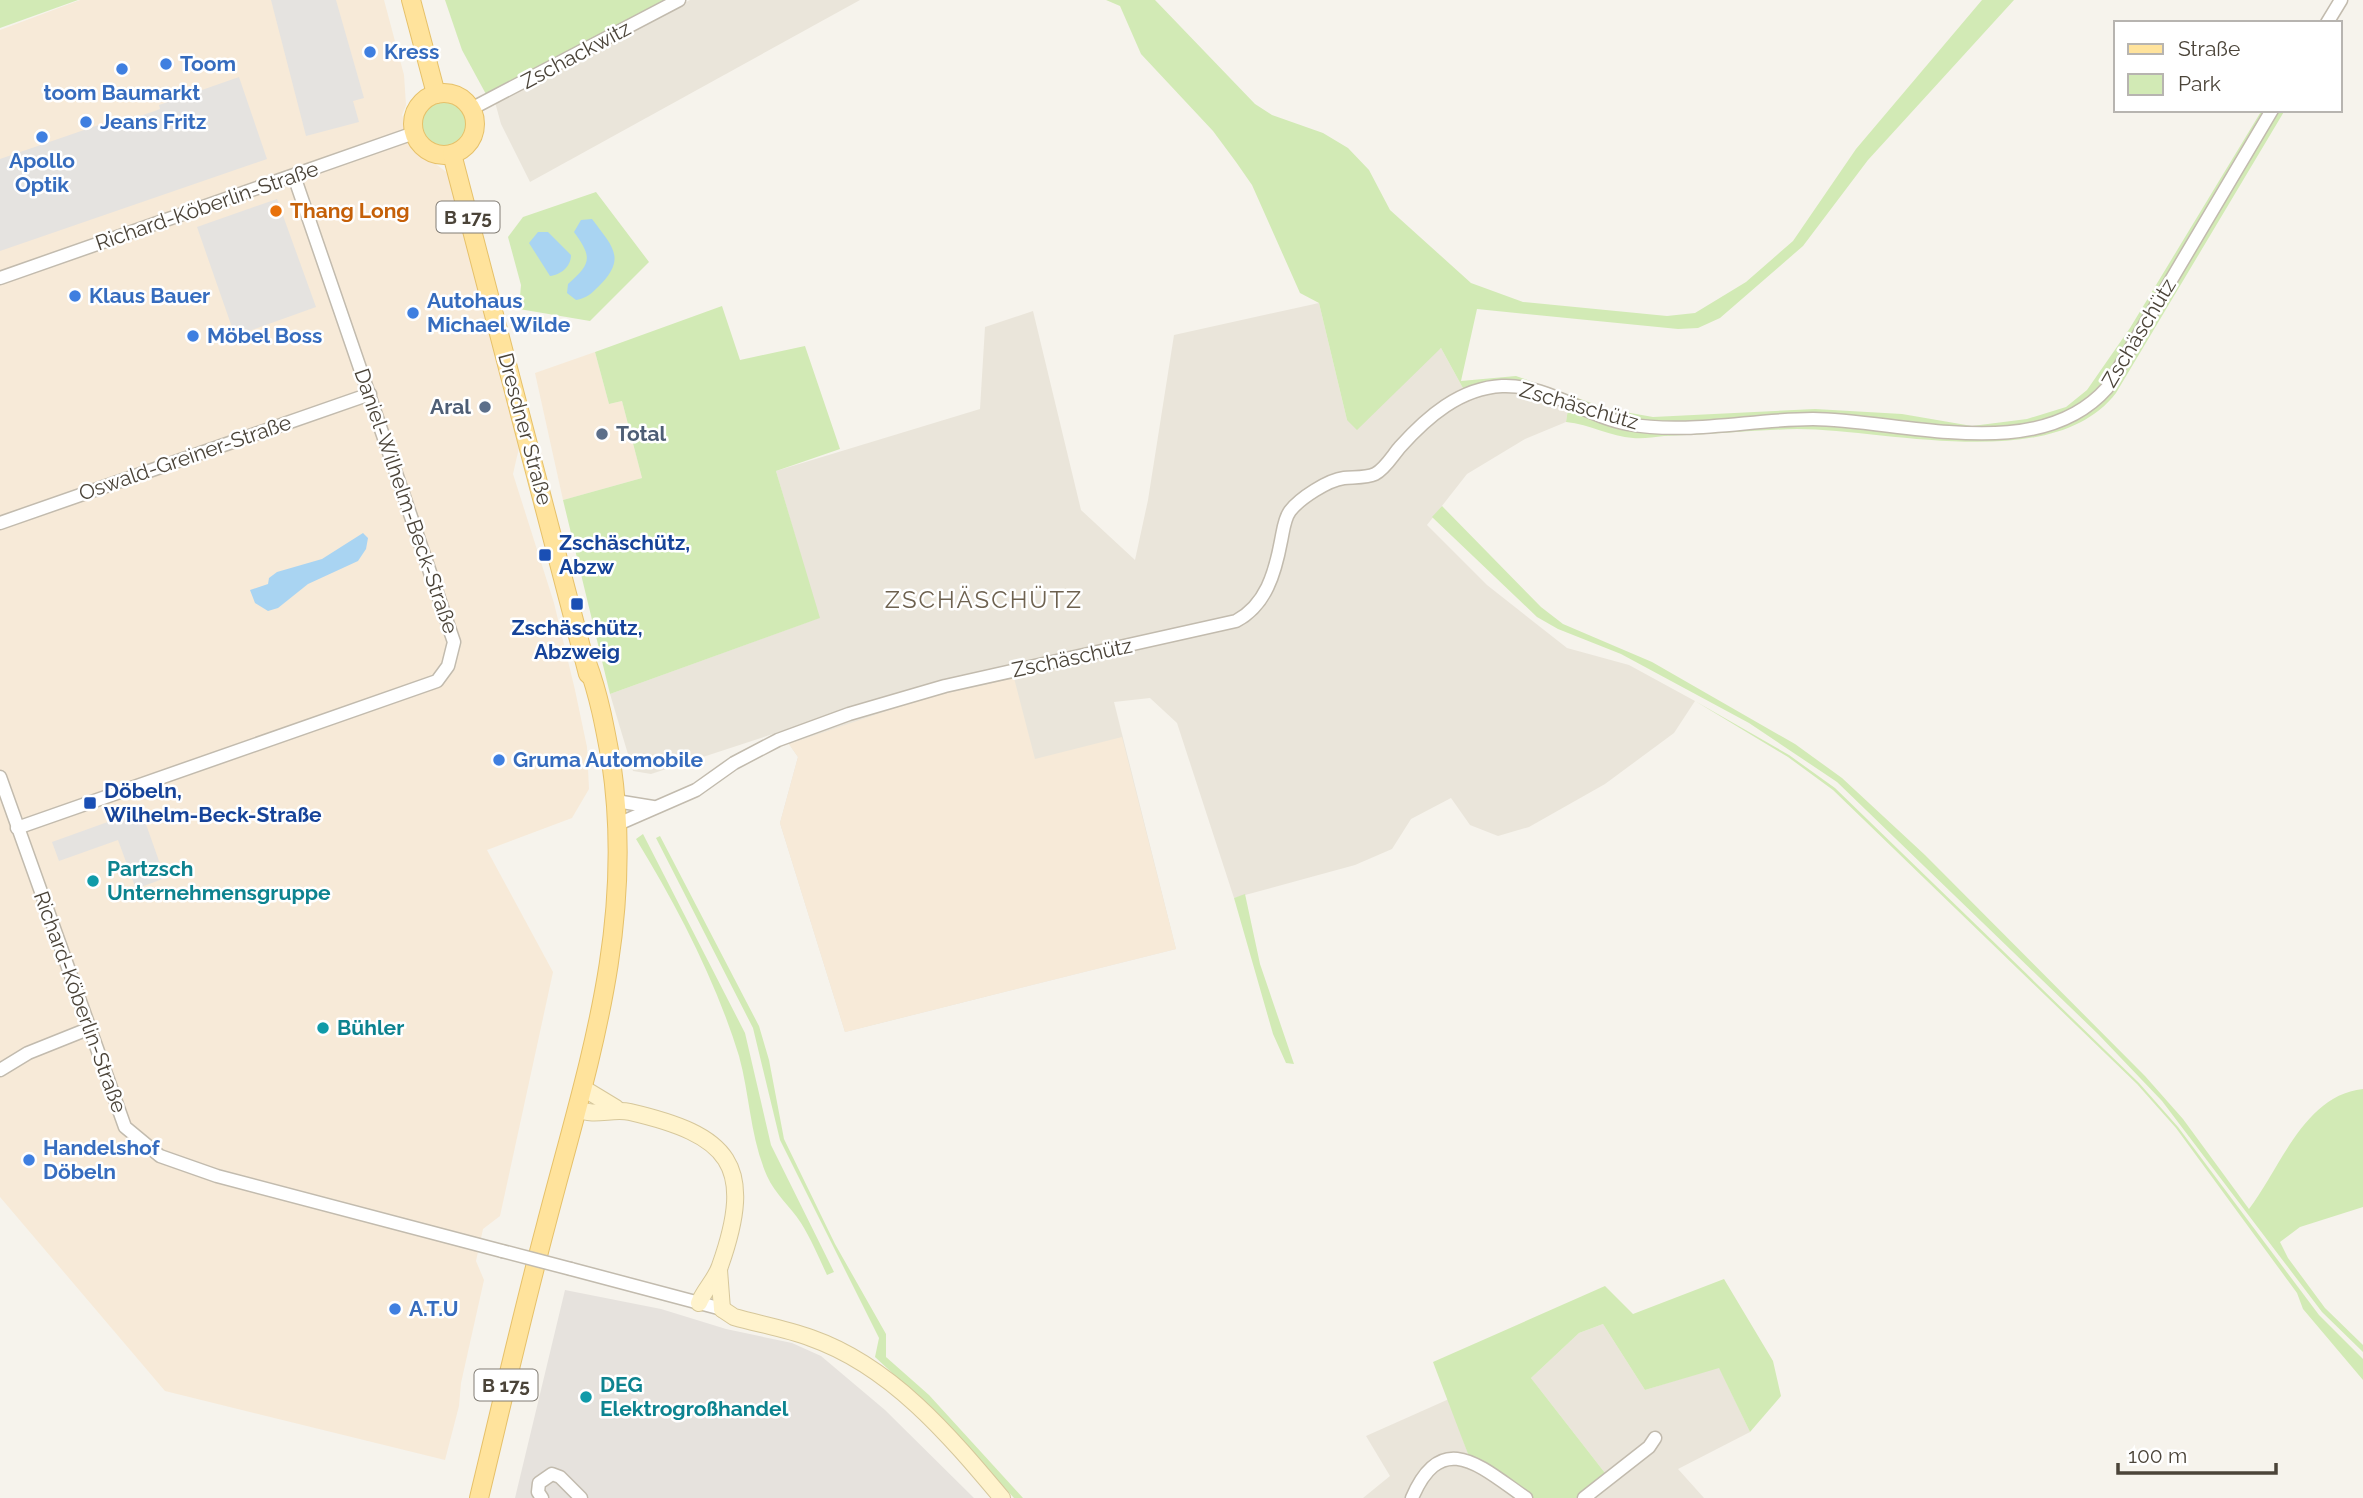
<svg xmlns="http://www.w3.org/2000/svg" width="2363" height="1498" font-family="Raleway,sans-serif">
  <rect width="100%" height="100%" fill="#f6f3ec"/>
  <g fill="#eae5da">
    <polygon points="690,0 860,0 530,182 501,124 495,102"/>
    <polygon points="1319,303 1347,420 1441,348 1464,390 1504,389 1546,399 1568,409 1566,422 1525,439 1467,474 1427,525 1487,585 1567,648 1629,665 1695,701 1674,733 1605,784 1529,827 1498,836 1470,825 1451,798 1411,819 1392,849 1355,865 1234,898 1177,723 1150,698 1114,702 1176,949 845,1032 780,823 798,757 789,744 785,730 651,774 633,771 610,694 819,618 776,471 980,409 985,327 1033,311 1081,510 1135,560 1148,500 1174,335"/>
    <polygon points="1603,1324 1645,1390 1719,1367 1750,1432 1678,1469 1704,1498 1576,1498 1605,1473 1531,1378 1579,1333"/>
    <polygon points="1449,1399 1468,1454 1531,1498 1363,1498 1390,1476 1366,1436"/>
  </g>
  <g fill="#f7ead8">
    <polygon points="80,0 384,0 404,75 406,105 402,115 408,133 425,156 449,174 521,439 513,474 554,603 575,690 587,747 589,789 572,818 487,850 553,972 500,1216 483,1229 476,1261 484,1280 461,1383 459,1406 445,1460 165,1391 0,1197 0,30"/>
    <polygon points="595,352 609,404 622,401 642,478 563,500 535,373"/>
    <polygon points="1014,678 1035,759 1122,737 1176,949 845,1032 780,823 798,757 789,744 922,699"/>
  </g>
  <polygon fill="#e6e2dd" points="565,1290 661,1309 726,1329 792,1343 821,1356 885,1410 974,1498 515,1498"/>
  <g fill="#d2eab5">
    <polygon points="0,0 78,0 0,28"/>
    <polygon points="445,0 666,0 487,96 462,50"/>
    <polygon points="1106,0 1155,0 1255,104 1272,115 1323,133 1348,148 1369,170 1390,210 1471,283 1523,302 1667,316 1695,313 1746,282 1793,241 1856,149 1982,0 2014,0 1868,160 1803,246 1720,318 1698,328 1678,329 1477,309 1461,381 1516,376 1608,409 1653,417 1815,409 1902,414 1972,426 2027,419 2066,407 2087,390 2130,328 2262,110 2268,110 2196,225 2104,386 2082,407 2028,425 1991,431 1902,424 1656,423 1629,421 1550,391 1464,390 1441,348 1357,430 1347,420 1319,303 1300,293 1252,185 1236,162 1213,131 1141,54 1120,6"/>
    <circle cx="444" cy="124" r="24"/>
    <path d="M 2278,110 L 2285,110 L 2116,393 C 2053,475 1887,429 1797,429 C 1753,430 1708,435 1664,436 C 1654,437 1643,439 1633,438 C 1611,437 1590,424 1566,422 L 1568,409 L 1604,423 L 1816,423 L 1972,438 L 2085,414 L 2110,390 Z"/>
    <polygon points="596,192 649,262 590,321 519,309 521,285 508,237 523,217"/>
    <polygon points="722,306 740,360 805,346 840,449 776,471 820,618 610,694 563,500 642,478 622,401 609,404 595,352"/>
    <path d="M 1442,506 L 1541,607 L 1563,624 L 1652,662 L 1795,744 L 1842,778 L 1925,855 L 2145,1076 L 2183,1119 L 2249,1209 C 2280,1169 2304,1095 2363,1089 L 2363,1207 L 2300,1227 L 2280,1242 L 2288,1258 L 2325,1308 L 2363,1345 L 2363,1352 L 2322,1312 L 2162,1101 L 2098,1034 L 1837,782 L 1749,723 L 1621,654 L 1558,629 L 1537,617 L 1432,517 Z"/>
    <polygon points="1695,701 1789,755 1835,788 2139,1083 2178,1127 2319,1315 2363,1359 2363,1380 2303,1309 2297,1293 2176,1128 2137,1084 1833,790 1788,757"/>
    <path d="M 643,834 L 745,1033 L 771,1145 L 834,1272 L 827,1275 C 819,1258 811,1239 801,1223 C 790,1206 775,1194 767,1176 C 750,1137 750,1096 739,1056 C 716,981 677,906 636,839 Z"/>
    <polygon points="660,836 759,1026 769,1060 784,1139 835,1244 886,1334 886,1357 929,1395 1023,1498 1014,1498 945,1422 875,1357 879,1338 780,1140 753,1028 656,838"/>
    <polygon points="1245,894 1260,964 1294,1064 1286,1063 1273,1034 1234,898"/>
    <polygon points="1724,1279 1773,1361 1781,1396 1750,1432 1719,1368 1645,1390 1603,1324 1579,1333 1531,1378 1605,1473 1576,1498 1531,1498 1468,1454 1433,1362 1605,1286 1633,1314"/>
  </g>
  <g fill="#e5e3e0">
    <polygon points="271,0 336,0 364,98 353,101 359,122 306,136"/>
    <polygon points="239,77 267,159 0,251 0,159 116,119 118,123 152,112 160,109 159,105"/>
    <polygon points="277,199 316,307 235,336 197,227"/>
    <polygon points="141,810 165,878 136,889 118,840 59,861 52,842"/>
  </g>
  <g fill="#a9d4f2">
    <path d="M 592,219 C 611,245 628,258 599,286 C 591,294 587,298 576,300 L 567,293 L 568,284 C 592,263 592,257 574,232 L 581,220 Z"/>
    <path d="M 538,232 L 548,232 L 571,255 C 571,267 560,275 550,276 L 529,243 Z"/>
    <polygon points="363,533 368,538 366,549 358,561 308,584 278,608 268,611 255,603 250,590 268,584 269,578 277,572 322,559"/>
  </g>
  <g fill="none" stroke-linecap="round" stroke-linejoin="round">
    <defs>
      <g id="street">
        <polyline points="2327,23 2341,0"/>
        <polyline points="471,109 679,0"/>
        <polyline points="0,278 414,133"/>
        <polyline points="0,523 370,394"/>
        <polyline points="0,777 125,1127 160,1156 217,1176 502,1251"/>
        <polyline points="616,801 653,807"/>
        <path d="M 618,824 L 696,790 L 734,763 L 778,740 L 849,714 L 945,686 L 1236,621 C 1266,605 1275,573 1281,541 C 1283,532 1284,519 1290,511 C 1300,498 1328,480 1344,478 C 1353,477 1367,478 1375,474 C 1385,469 1393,455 1400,447 C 1427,417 1460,388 1502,386 C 1546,384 1585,416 1628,424 C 1688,435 1752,419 1813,419 C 1903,420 2038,466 2107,388 L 2272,110"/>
        <polyline points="17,828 437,681 448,666 454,642 294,176"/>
        <polyline points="0,1070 28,1053 88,1029"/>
        <polyline points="571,1269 722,1309"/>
        <polyline points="542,1498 538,1492 539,1483 552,1474 560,1477 581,1498"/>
        <path d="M 1412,1498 C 1442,1427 1482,1468 1526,1498"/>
        <polyline points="1584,1498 1649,1447 1655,1438"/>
      </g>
      <g id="secondary">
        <polyline points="583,1088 616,1108"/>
        <path d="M 578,1109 C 594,1117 613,1108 630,1112 C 729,1135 756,1164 720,1266 C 716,1279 704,1290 699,1303"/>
        <polyline points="719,1270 722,1309"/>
        <path d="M 722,1309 L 734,1317 C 759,1324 787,1329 811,1338 C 891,1366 949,1435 1002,1498"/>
      </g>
      <g id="primary">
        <polyline points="411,0 436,94"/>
        <circle cx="444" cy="124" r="31"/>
        <polyline points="452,154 588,674"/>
        <path d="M 479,1498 C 501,1407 522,1315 546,1225 C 587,1067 636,927 611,761 C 605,728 599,695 587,663"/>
      </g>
    </defs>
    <use href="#street" stroke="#c2bbae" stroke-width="15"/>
    <use href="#secondary" stroke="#d6c79b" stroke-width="18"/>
    <use href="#primary" stroke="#e6c16a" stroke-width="20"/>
    <use href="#street" stroke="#fff" stroke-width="12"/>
    <use href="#secondary" stroke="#fff3cd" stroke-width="16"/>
    <use href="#primary" stroke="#ffe39c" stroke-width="18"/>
    <defs>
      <polyline id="street-bridge" points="502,1251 571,1269"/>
    </defs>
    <use href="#street-bridge" stroke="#c2bbae" stroke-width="15" stroke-linecap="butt"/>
    <use href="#street-bridge" stroke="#fff" stroke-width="12"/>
  </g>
  <g fill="#3f7fe0" stroke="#fff" stroke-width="2.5">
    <circle cx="370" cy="52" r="7"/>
    <circle cx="166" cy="64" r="7"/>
    <circle cx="122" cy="69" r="7"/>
    <circle cx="86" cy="122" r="7"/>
    <circle cx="42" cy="137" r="7"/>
    <circle cx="75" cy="296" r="7"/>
    <circle cx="413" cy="313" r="7"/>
    <circle cx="193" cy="336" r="7"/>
    <circle cx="499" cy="760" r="7"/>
    <circle cx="29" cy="1160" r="7"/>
    <circle cx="395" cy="1309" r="7"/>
  </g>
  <circle fill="#e8710a" stroke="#fff" stroke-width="2.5" cx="276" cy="211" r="7"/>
  <g fill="#5c6f8a" stroke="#fff" stroke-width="2.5">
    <circle cx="485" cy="407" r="7"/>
    <circle cx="602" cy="434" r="7"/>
  </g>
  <g fill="#1a4fb4" stroke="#fff" stroke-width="2.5">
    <rect x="538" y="548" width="14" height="14" rx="3.5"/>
    <rect x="570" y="597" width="14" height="14" rx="3.5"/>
    <rect x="83" y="796" width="14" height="14" rx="3.5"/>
  </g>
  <g fill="#0f9aa8" stroke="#fff" stroke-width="2.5">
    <circle cx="93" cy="881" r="7"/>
    <circle cx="323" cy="1028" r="7"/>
    <circle cx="586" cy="1397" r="7"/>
  </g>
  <g text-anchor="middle" stroke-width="5" stroke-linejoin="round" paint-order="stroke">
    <g fill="#fff" stroke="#817c74" stroke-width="2">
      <rect x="436.5" y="201.5" width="63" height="31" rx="5"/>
      <rect x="474.5" y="1369.5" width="63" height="31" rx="5"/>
    </g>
    <g font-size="19" font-weight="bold" fill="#4b4439">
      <text x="468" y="224">B 175</text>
      <text x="506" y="1392">B 175</text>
    </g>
    <g font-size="21" font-weight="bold" fill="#366cbe" stroke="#fff" text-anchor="start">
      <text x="384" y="59">Kress</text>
      <text x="180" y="71">Toom</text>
      <text x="122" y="100" text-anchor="middle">toom Baumarkt</text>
      <text x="100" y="129">Jeans Fritz</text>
      <text x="42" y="168" text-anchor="middle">Apollo<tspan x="42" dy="24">Optik</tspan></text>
      <text x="89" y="303">Klaus Bauer</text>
      <text x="427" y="308">Autohaus<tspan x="427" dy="24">Michael Wilde</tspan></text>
      <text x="207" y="343">Möbel Boss</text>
      <text x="513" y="767">Gruma Automobile</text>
      <text x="43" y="1155">Handelshof<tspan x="43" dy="24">Döbeln</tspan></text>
      <text x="409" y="1316">A.T.U</text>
    </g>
    <g font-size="21" fill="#4b4439" stroke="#fff">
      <text transform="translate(576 55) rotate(-28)" y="7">Zschackwitz</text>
      <text transform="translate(207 206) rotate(-19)" y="7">Richard-Köberlin-Straße</text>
      <text transform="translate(2139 333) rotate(-59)" y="7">Zschäschütz</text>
      <text transform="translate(1579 406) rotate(16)" y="7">Zschäschütz</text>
      <text transform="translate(525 429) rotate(75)" y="7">Dresdner Straße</text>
      <text transform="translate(185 458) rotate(-19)" y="7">Oswald-Greiner-Straße</text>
      <text transform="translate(406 501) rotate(71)" y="7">Daniel-Wilhelm-Beck-Straße</text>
      <text transform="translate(1072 658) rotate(-12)" y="7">Zschäschütz</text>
      <text transform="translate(80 1002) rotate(70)" y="7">Richard-Köberlin-Straße</text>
    </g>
    <g font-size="21" font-weight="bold" fill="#c56008" stroke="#fff" text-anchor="start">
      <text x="290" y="218">Thang Long</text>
    </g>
    <g font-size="21" font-weight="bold" fill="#4e5e75" stroke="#fff" text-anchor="end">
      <text x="471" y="414">Aral</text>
      <text x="616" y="441" text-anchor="start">Total</text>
    </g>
    <g font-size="21" font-weight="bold" fill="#164399" stroke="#fff" text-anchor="start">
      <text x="559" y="550">Zschäschütz,<tspan x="559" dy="24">Abzw</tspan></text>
      <text x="577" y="635" text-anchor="middle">Zschäschütz,<tspan x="577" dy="24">Abzweig</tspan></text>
      <text x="104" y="798">Döbeln,<tspan x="104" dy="24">Wilhelm-Beck-Straße</tspan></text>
    </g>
    <g font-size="21" font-weight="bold" fill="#0d838f" stroke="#fff" text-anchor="start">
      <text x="107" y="876">Partzsch<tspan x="107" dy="24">Unternehmensgruppe</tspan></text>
      <text x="337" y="1035">Bühler</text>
      <text x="600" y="1392">DEG<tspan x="600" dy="24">Elektrogroßhandel</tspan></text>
    </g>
    <g font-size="24" letter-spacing="2" fill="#6e6250" stroke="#fff">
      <text x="984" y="608">ZSCHÄSCHÜTZ</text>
    </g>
  </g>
  <rect x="2114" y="21" width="228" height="91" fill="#ffffff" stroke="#b7b4b0" stroke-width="2"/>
  <rect x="2128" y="44" width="35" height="10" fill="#ffe39c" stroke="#b7b4b0" stroke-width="2"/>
  <text x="2178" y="56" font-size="21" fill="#4b4439">Straße</text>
  <rect x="2128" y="74" width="35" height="21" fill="#d2eab5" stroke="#b7b4b0" stroke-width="2"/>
  <text x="2178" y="91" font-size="21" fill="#4b4439">Park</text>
  <path d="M2118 1463v10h158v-10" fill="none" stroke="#4b4439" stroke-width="3.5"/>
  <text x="2128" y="1463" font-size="21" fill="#4b4439" stroke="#ffffff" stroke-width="5" paint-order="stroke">100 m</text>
</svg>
